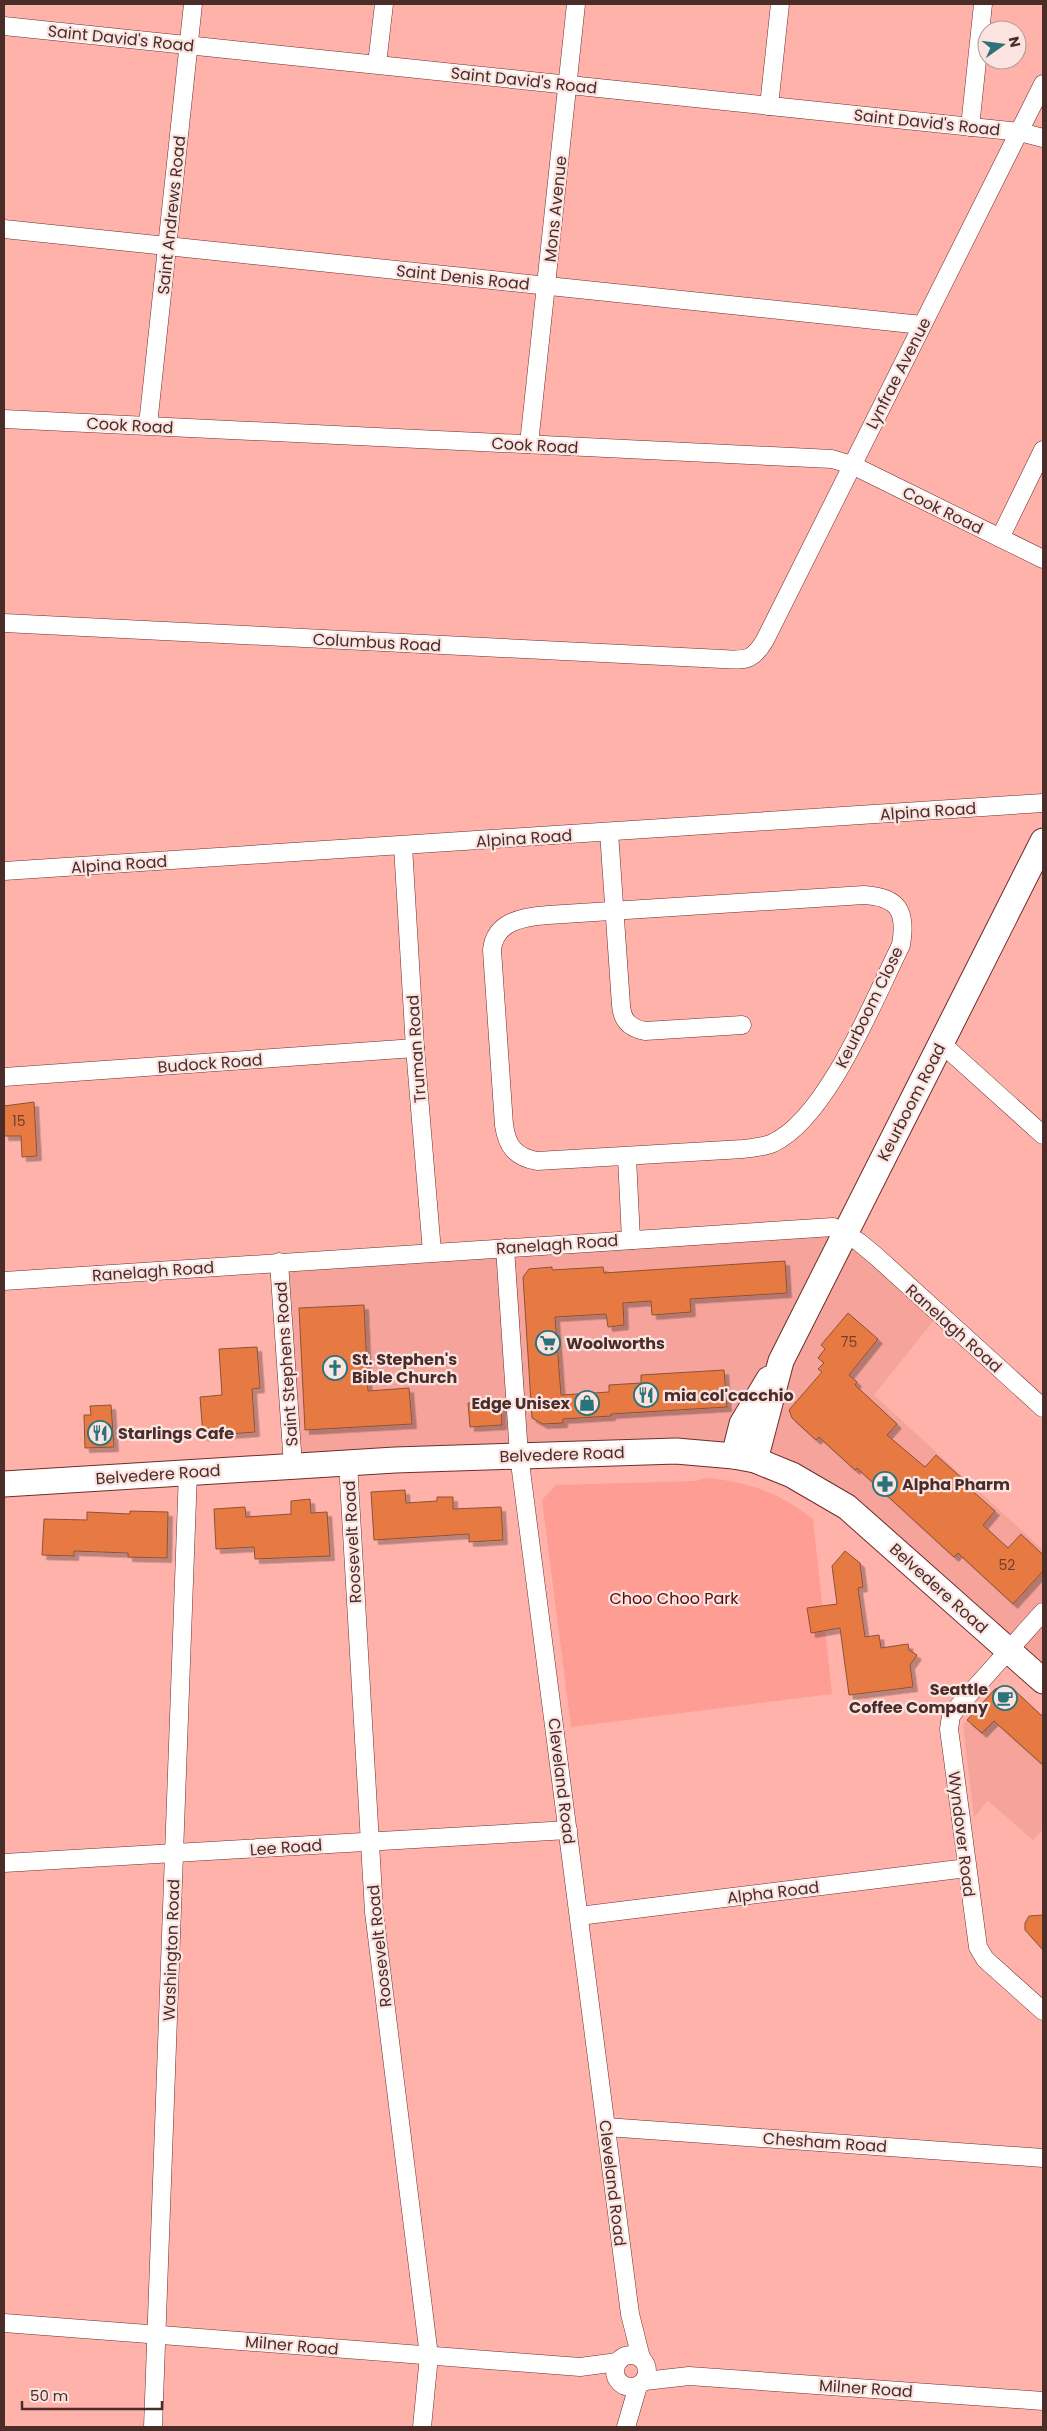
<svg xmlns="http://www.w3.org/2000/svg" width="1047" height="2431" font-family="Poppins,sans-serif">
  <defs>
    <filter id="shadow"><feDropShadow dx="4.5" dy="4.5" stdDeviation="0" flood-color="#0004"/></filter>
  </defs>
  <rect width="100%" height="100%" fill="#ffb2aa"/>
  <g fill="#f6a49b">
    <polygon points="833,1227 938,1315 874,1395 1043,1550 1043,1681 860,1517 755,1460 293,1466 279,1262"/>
    <polygon points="1011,1687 1043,1717 1043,1829 1033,1840 988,1801 974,1817 963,1725 995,1689"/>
  </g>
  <path fill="#fe9d94" d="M 705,1478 C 749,1482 778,1492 813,1519 L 832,1694 L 571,1727 L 542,1500 L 556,1485 L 696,1481 Z"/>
  <g fill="#e77a43" stroke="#8d5134" filter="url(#shadow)">
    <polygon points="34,1102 37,1156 22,1157 21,1136 4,1136 4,1106"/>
    <polygon points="785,1261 787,1293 690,1299 691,1312 652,1315 651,1301 623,1303 624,1325 608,1327 606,1314 555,1317 561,1395 609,1392 609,1385 641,1383 641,1375 724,1370 727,1407 611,1414 611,1416 563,1419 563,1423 543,1424 532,1418 523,1277 529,1269 552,1267 552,1270 603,1267 604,1273"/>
    <polygon points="364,1305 368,1391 409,1388 412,1424 305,1430 299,1308"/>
    <polygon points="848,1313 878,1339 849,1375 857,1382 855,1385 897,1424 887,1435 925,1467 936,1455 964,1480 962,1482 995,1511 983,1525 1008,1548 1021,1534 1043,1555 1043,1571 1013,1604 958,1553 954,1557 857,1468 855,1470 819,1437 816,1440 792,1418 789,1410 822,1372 818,1369 824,1363 818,1358 825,1349 821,1345"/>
    <polygon points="257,1347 260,1388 252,1389 255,1432 203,1436 200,1397 222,1395 219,1349"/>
    <polygon points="501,1401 502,1425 470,1427 468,1403"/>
    <polygon points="111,1405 114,1447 85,1448 84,1415 91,1415 90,1406"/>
    <polygon points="405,1490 406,1503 437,1501 437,1497 453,1497 453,1509 501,1507 503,1540 469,1542 469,1534 374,1540 371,1492"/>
    <polygon points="310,1499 311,1513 327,1512 330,1556 255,1559 254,1547 216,1549 214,1509 245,1507 246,1517 291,1514 291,1501"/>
    <polygon points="130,1511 168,1512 167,1558 128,1557 128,1553 74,1551 74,1556 42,1555 44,1519 87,1520 87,1512 130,1514"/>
    <polygon points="845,1551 860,1563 863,1587 858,1588 865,1637 879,1635 881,1648 908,1644 909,1650 917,1655 910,1665 913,1687 849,1695 840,1628 811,1633 807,1608 837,1604 832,1566"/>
    <polygon points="1011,1687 1043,1717 1043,1765 994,1721 982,1733 967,1720 995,1689"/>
    <polygon points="1043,1915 1043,1950 1025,1930 1025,1923 1029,1916"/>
  </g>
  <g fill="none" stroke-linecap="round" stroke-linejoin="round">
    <defs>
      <g id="minor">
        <polyline points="4,26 1020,132 1043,138"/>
        <polyline points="377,64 384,4"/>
        <polyline points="769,106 780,4"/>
        <polyline points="970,127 983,4"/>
        <polyline points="4,229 922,325"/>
        <polyline points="4,419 832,459 852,465 1043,559"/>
        <polyline points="148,425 193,4"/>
        <polyline points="529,444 576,4"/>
        <polyline points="1000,538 1043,450"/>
        <path d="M 4,623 L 722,659 C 745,660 752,662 765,640 L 1043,84"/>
        <path d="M 609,832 L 621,1005 C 622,1021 630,1028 645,1031 L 742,1025"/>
        <polyline points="403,846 415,1048 432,1252"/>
        <polyline points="4,871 1043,803"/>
        <path d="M 864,895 C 898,897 907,911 901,945 C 874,999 828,1117 773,1143 C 764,1147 753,1148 743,1149 L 537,1161 C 515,1157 507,1146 504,1125 L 492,950 C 495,921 523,917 548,915 Z"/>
        <polyline points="941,1043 1043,1135"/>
        <polyline points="4,1077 415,1048"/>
        <polyline points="627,1157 631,1240"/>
        <polyline points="505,1248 519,1455 630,2314 641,2358"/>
        <polyline points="279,1262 293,1466"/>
        <polyline points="4,1281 833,1227 859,1242 877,1257 1043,1408"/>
        <polyline points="348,1463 374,1912 429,2356 422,2427"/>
        <polyline points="1043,1612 956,1709 951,1716 949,1729 978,1947 985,1959 1043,2011"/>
        <polyline points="4,1863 568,1830"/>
        <polyline points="579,1916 967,1868"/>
        <polyline points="606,2127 1043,2158"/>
        <polyline points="4,2323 580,2367 618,2362"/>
        <circle cx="631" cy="2371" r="16"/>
        <polyline points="645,2381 689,2376 1043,2401"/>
        <polyline points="153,2427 188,1472"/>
        <polyline points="626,2427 638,2386"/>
      </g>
      <g id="secondary">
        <polyline points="734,1456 742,1424 769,1379"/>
        <polyline points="755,1460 781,1361 1043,841"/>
        <polyline points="4,1484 395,1460 676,1451 734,1456 755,1460 792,1475 847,1507 1043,1681"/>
      </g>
    </defs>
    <use href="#minor" stroke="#6d2e2a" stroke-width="19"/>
    <use href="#secondary" stroke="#6d2e2a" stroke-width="27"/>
    <use href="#minor" stroke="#fff" stroke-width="18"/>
    <use href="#secondary" stroke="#fff" stroke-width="25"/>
  </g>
  <defs>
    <symbol id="supermarket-ring" viewBox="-11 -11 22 22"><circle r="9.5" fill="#fbe3e0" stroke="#2a737b" stroke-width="1.5"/><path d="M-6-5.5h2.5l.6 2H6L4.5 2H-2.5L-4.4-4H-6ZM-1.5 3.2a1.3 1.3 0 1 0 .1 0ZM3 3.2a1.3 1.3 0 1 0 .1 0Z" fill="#2a737b"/></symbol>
    <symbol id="church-ring" viewBox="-11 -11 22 22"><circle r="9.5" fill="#fbe3e0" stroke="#2a737b" stroke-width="1.5"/><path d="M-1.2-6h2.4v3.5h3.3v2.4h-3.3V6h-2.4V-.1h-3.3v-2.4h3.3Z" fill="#2a737b"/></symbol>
    <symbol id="restaurant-ring" viewBox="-11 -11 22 22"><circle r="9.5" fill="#fbe3e0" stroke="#2a737b" stroke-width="1.5"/><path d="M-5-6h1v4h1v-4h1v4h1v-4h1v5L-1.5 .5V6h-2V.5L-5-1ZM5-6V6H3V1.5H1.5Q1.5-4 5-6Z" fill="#2a737b"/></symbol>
    <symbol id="shop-ring" viewBox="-11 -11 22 22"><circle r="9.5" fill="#fbe3e0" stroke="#2a737b" stroke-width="1.5"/><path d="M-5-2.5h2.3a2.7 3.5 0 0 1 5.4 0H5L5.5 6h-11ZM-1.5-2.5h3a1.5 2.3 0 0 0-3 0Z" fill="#2a737b"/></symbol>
    <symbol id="pharmacy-ring" viewBox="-11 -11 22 22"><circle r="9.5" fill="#fbe3e0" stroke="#2a737b" stroke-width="1.5"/><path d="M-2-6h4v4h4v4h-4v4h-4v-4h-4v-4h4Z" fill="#2a737b"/></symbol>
    <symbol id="cafe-ring" viewBox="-11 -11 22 22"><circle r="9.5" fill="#fbe3e0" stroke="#2a737b" stroke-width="1.5"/><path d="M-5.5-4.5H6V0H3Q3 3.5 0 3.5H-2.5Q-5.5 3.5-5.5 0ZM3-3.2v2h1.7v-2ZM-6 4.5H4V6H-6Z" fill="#2a737b"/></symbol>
  </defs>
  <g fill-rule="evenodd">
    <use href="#supermarket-ring" x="534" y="1329" width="28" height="28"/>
    <use href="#church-ring" x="321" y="1354" width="28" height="28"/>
    <use href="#restaurant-ring" x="632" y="1381" width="28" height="28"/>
    <use href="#shop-ring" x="573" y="1389" width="28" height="28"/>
    <use href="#restaurant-ring" x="86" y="1419" width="28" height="28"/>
    <use href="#pharmacy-ring" x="871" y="1470" width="28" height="28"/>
    <use href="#cafe-ring" x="991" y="1684" width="28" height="28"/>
  </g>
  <g text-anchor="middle" stroke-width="4.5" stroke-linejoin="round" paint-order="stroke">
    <g font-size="14" fill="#714030">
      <text x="19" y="1126">15</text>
      <text x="849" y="1347">75</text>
      <text x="1007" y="1570">52</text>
    </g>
    <g font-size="16" fill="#4a2c29" stroke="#fbe3e0">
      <text transform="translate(121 38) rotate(6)" y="6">Saint David's Road</text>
      <text transform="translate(524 80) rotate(6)" y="6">Saint David's Road</text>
      <text transform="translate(927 122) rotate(6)" y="6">Saint David's Road</text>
      <text transform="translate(555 209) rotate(-84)" y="6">Mons Avenue</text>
      <text transform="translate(171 215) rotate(-84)" y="6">Saint Andrews Road</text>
      <text transform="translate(463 277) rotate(6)" y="6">Saint Denis Road</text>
      <text transform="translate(898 373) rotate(-63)" y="6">Lynfrae Avenue</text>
      <text transform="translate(130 425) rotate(3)" y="6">Cook Road</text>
      <text transform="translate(535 445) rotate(3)" y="6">Cook Road</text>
      <text transform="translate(943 510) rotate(26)" y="6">Cook Road</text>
      <text transform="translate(377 642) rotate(3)" y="6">Columbus Road</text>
      <text transform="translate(928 811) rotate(-4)" y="6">Alpina Road</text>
      <text transform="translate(524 838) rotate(-4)" y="6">Alpina Road</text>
      <text transform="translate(119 864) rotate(-4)" y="6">Alpina Road</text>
      <text transform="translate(869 1007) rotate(-64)" y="6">Keurboom Close</text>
      <text transform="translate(416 1049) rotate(-94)" y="6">Truman Road</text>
      <text transform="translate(210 1063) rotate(-4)" y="6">Budock Road</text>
      <text transform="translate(911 1102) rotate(-63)" y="6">Keurboom Road</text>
      <text transform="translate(557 1244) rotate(-4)" y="6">Ranelagh Road</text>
      <text transform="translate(153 1271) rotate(-4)" y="6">Ranelagh Road</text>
      <text transform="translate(954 1328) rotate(42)" y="6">Ranelagh Road</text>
      <text transform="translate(286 1364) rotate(-94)" y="6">Saint Stephens Road</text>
      <text transform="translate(562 1454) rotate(-2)" y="6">Belvedere Road</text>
      <text transform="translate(158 1474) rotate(-4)" y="6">Belvedere Road</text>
      <text transform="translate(352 1542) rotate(-93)" y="6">Roosevelt Road</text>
      <text transform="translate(939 1588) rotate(42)" y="6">Belvedere Road</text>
      <text transform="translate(562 1781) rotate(83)" y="6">Cleveland Road</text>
      <text transform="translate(962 1834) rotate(83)" y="6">Wyndover Road</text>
      <text transform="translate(286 1847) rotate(-4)" y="6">Lee Road</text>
      <text transform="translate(773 1892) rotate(-7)" y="6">Alpha Road</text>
      <text transform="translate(379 1946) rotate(-96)" y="6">Roosevelt Road</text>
      <text transform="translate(171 1950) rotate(-88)" y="6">Washington Road</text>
      <text transform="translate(825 2142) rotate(4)" y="6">Chesham Road</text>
      <text transform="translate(613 2183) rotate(83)" y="6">Cleveland Road</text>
      <text transform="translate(292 2345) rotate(5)" y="6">Milner Road</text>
      <text transform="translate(866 2388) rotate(4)" y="6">Milner Road</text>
    </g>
    <g font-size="16" font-weight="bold" fill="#4a2c29" stroke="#fbe3e0" text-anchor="start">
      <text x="566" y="1349">Woolworths</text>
      <text x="352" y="1365">St. Stephen's<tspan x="352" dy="18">Bible Church</tspan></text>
      <text x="664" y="1401">mia col'cacchio</text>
      <text x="570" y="1409" text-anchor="end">Edge Unisex</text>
      <text x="118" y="1439">Starlings Cafe</text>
      <text x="902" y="1490">Alpha Pharm</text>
      <text x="988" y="1695" text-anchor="end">Seattle<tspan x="988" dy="18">Coffee Company</tspan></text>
    </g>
    <g font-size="16" fill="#580b0d" stroke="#fbe3e0">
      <text x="674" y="1604">Choo Choo Park</text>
    </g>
  </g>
  <rect width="1047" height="2431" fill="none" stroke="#4a2c29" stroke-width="10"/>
  <g transform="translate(1002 45) rotate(76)"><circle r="24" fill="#fbe3e0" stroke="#b49a97"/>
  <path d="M0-4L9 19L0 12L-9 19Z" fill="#2a737b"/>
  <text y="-8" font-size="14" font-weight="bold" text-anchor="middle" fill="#4a2c29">N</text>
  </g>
  <path d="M22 2401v8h140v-8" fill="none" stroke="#4a2c29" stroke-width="2.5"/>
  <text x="30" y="2401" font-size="15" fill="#4a2c29" stroke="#fbe3e0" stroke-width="4" paint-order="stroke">50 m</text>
</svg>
